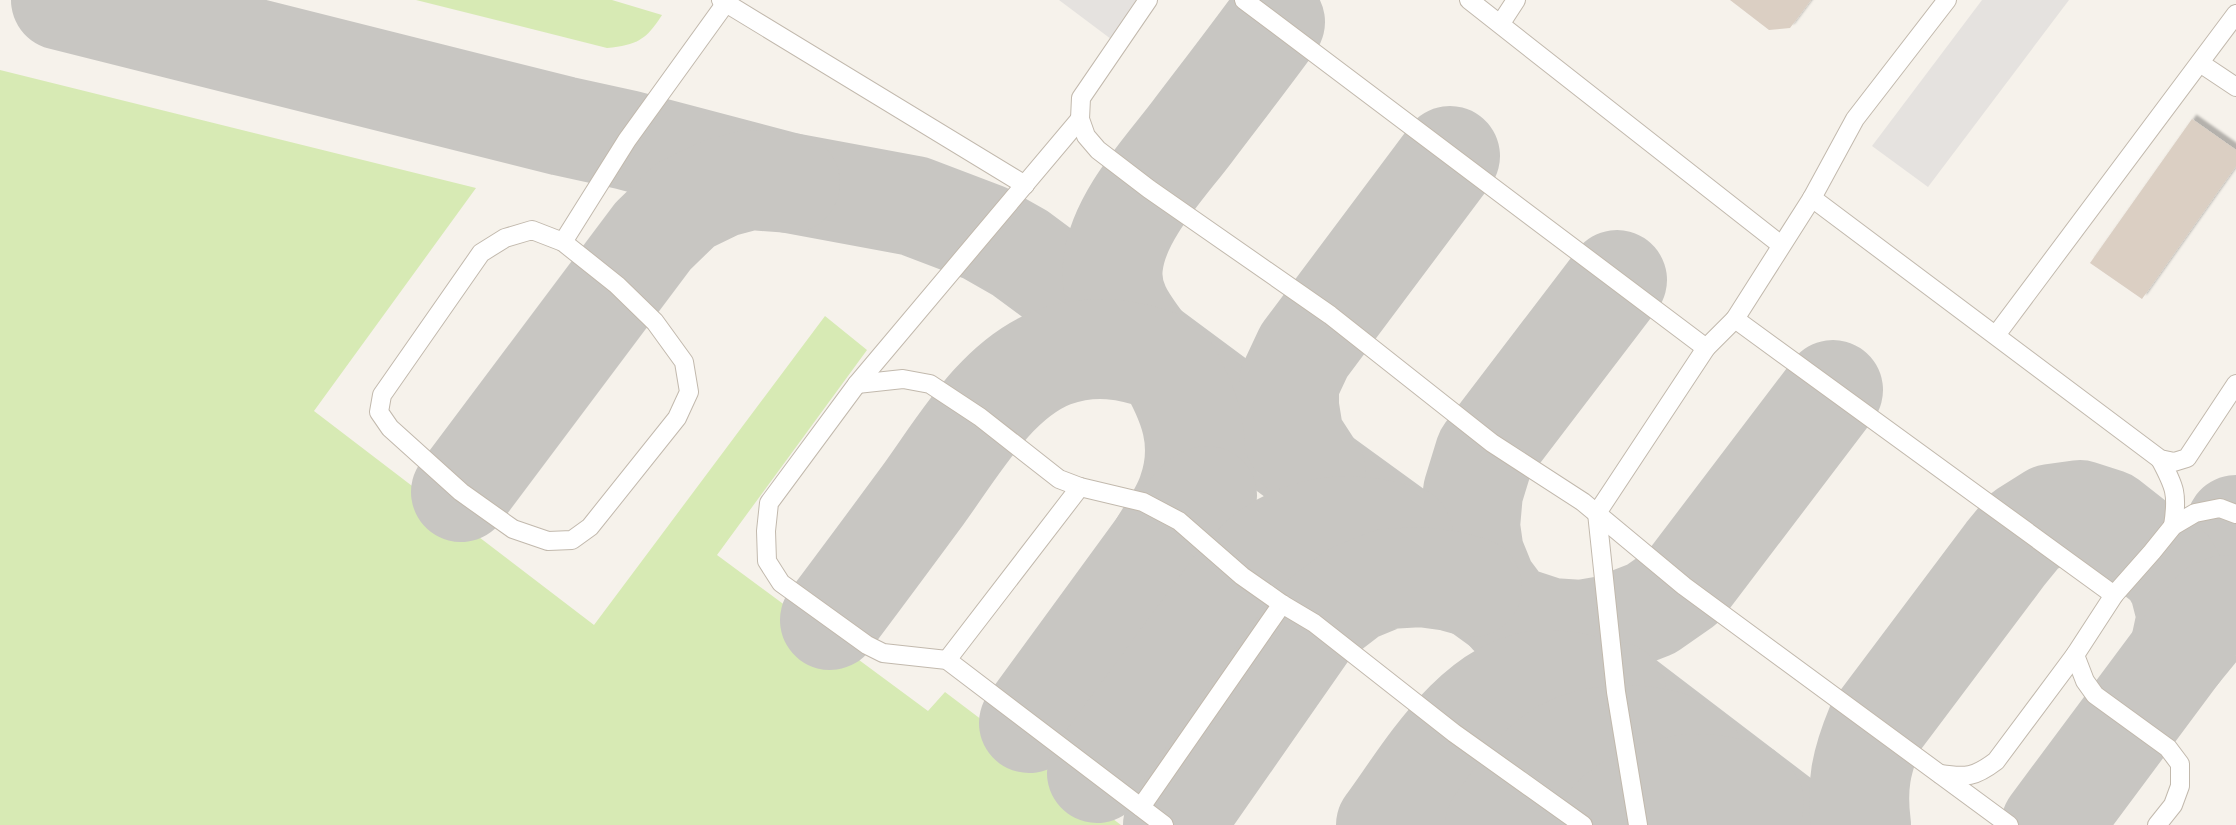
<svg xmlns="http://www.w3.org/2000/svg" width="2236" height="825" font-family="'Fira Sans Condensed',sans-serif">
  <defs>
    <filter id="shadow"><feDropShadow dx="4.5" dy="-4.5" stdDeviation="1" flood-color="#0004"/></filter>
  </defs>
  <rect width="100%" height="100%" fill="#f6f2eb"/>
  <g fill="#d7eab4">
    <path d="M 416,0 L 612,0 L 662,15 C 646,40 637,45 607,48 Z"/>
    <polygon points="0,70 476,188 314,411 594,625 825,316 867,350 717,555 928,711 945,692 1121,825 0,825"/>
  </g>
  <g fill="#e5e2df">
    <polygon points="1059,0 1140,0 1111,39"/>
    <polygon points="1982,0 2069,0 1928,187 1872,146"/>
  </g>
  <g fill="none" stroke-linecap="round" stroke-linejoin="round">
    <g stroke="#c8c6c2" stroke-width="100">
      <polyline points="61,0 563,126 627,140 790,183 914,206 985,233 1020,253 1307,466 1562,651 1790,825"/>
      <polyline points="1617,280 1485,453 1473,492 1470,526 1474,554 1487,586 1508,614 1550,628 1581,630 1610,625 1651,609 1684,586 1833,390"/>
      <path d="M 1144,344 C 1126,320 1109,297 1113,265 C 1118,217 1164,169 1192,132 C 1220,95 1248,59 1275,22"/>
      <polyline points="1316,472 1294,438 1289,407 1289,383 1304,351 1450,156"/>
      <polyline points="461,492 653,236 685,205 720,188 750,180 790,183"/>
      <polyline points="2214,610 2236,525"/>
      <path d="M 830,620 C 861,579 892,537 923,495 C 958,447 996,379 1054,357 C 1094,343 1127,349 1165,362 C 1189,403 1205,442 1188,491 C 1182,510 1169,528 1159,545"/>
      <polyline points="1029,723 1159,545 1199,500 1207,496"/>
      <path d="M 1097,773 L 1242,576 C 1251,567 1260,557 1270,550 C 1313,521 1354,522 1403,535"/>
      <polyline points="1173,825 1314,623 1353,593 1387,579 1421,577 1450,581 1472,587"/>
      <path d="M 1386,825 C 1423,775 1475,682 1545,680 C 1568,679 1593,688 1616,692"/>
      <path d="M 1495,825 C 1511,804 1527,777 1548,760 C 1579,734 1627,731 1664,740 C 1674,742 1683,748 1692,752"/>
      <path d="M 1605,825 C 1630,797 1665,784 1702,784 C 1716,784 1731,789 1745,791 L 1754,803"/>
      <path d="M 1861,825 C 1856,786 1861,762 1876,726 L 2006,553 L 2024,531 L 2051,514 L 2080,510 L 2108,519 L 2169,567 L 2179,585 L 2187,616 L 2179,653"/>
      <polyline points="2051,825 2179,653 2214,610 2226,605"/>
    </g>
  </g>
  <g fill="#dbcfc3" filter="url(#shadow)">
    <polygon points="1730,0 1811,0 1790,28 1769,30"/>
    <polygon points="2192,119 2236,150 2236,166 2142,299 2090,263"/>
  </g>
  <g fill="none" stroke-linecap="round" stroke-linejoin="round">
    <defs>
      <g id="service">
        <polyline points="721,0 1025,185"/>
        <polyline points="1148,0 1081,98 1080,119 1086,136 1098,150 1149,189 1330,315 1492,443 1583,502 1684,586 2009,825"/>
        <polyline points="1244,0 1706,348"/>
        <polyline points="1469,0 1781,245"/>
        <polyline points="1501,23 1516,0"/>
        <polyline points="2200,63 2236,87"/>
        <polyline points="1080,119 857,384 769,503 766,531 767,561 781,583 867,645 883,653 947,660 1164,825"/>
        <polyline points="1812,198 2160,459 2174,462 2187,458 2236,384"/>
        <polygon points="532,230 563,242 617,285 655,322 684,362 689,392 677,418 590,527 572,540 548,541 513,529 461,492 390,428 379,412 382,395 481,253 505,238"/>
        <polyline points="563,242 627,140 728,0"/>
        <polyline points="1735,319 2114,595"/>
        <polyline points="1996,335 2236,14"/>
        <polyline points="857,384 903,379 930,384 980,417 1059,479 1080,487 1143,502 1179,521 1242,576 1282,604 1314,623 1454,733 1583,825"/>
        <path d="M 2160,459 C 2175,487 2178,494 2173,526"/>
        <polyline points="2075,655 2085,681 2095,695 2168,748 2180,764 2180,786 2173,805 2157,825"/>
        <polyline points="947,660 1080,487"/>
        <path d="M 1940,774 C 1966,778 1975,777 1996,761 L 2075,655 L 2114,595 L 2152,552 L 2173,526 L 2195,513 L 2220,508 L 2236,514"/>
        <polyline points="1141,807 1282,604"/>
        <polyline points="1638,825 1616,692 1597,513 1706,348 1735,319 1812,198 1855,119 1947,0"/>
      </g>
    </defs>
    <use href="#service" stroke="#c2b9ad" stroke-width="20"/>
    <use href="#service" stroke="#fff" stroke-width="18"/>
  </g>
</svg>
